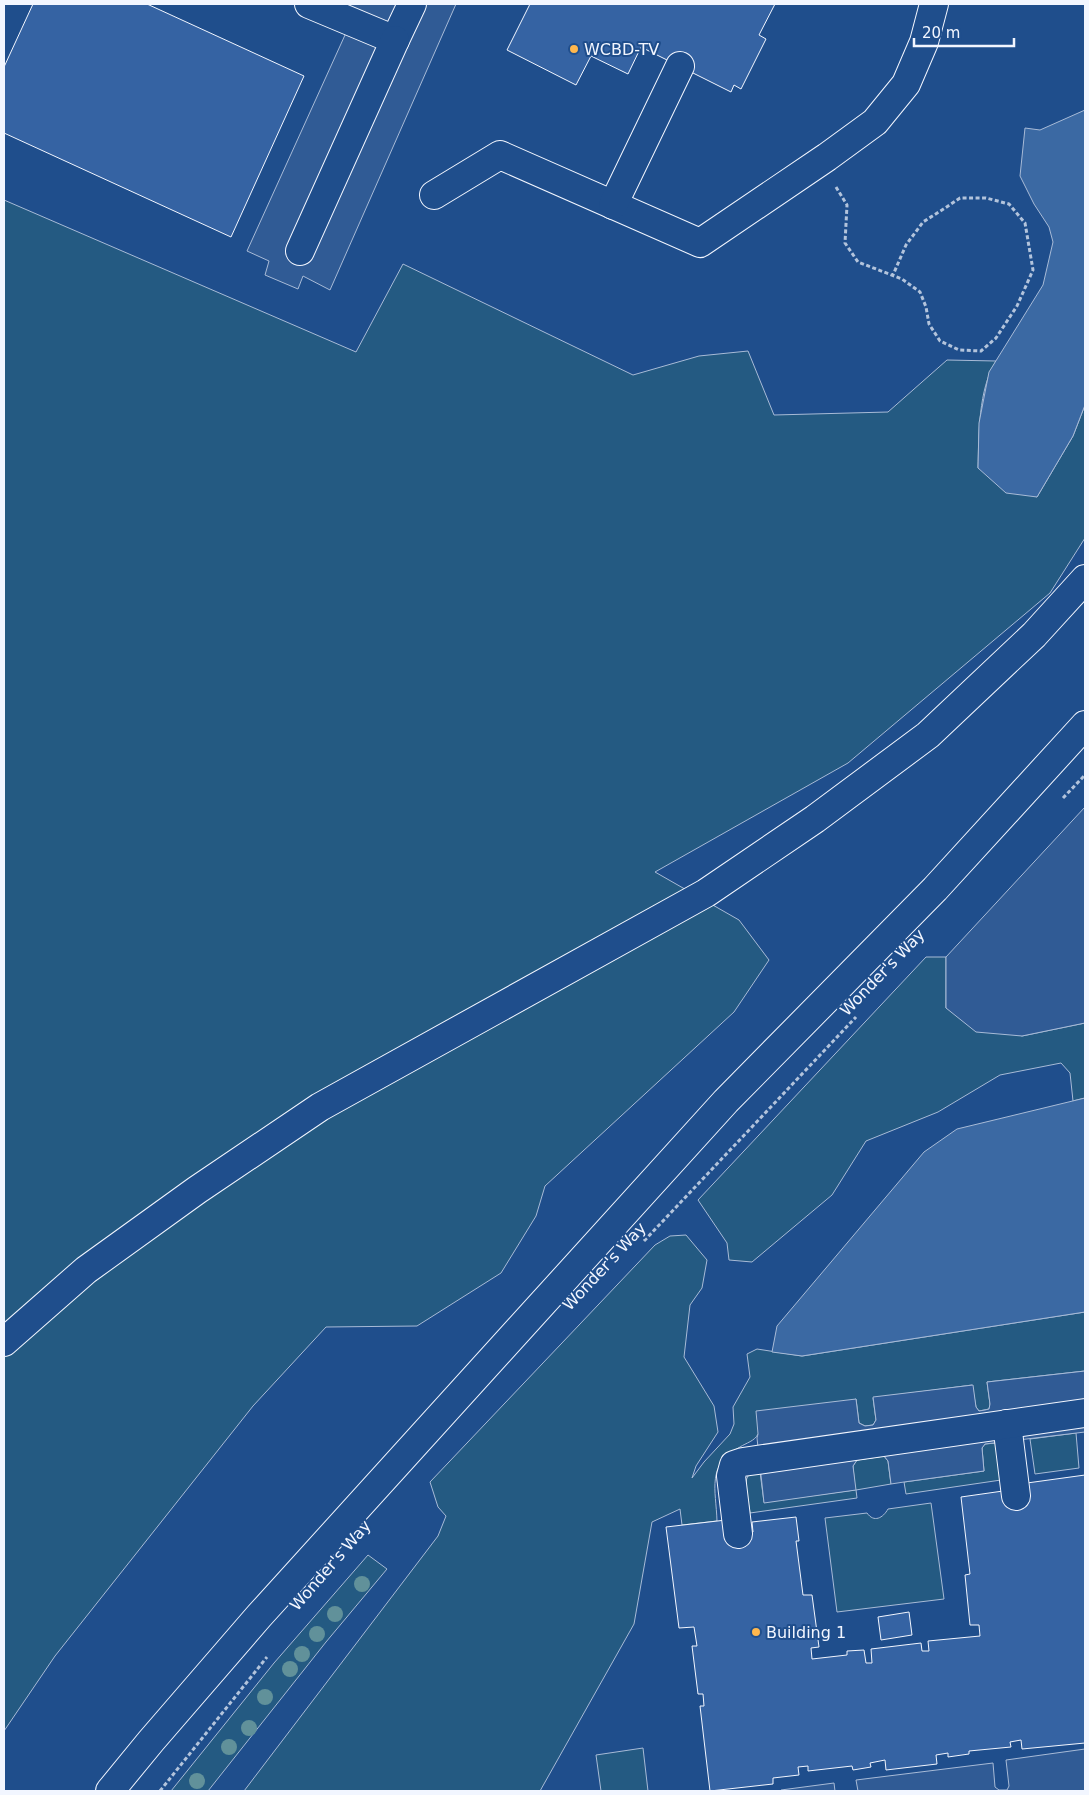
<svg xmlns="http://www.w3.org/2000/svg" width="1089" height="1795" font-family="'DejaVu Sans',sans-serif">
  <rect width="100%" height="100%" fill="#1f4e8c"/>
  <g fill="#245a82" stroke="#a8bbd7">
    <path d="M 4,200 L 356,352 L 403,264 L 633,375 L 699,356 L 748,351 L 774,415 L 888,412 L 947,360 L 996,361 C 978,390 979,434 978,468 L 1037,497 L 1073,436 L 1085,405 L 1085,538 L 1050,593 L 848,763 L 655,872 L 739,920 L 769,960 L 734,1012 L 545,1186 L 536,1216 L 501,1273 L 417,1326 L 326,1327 L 253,1406 L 55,1656 L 4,1731 Z"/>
    <polygon points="926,957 946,957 946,1008 1022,1036 1085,1023 1085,1098 1073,1101 1070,1073 1061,1063 1000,1075 938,1112 866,1141 832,1195 752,1262 729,1260 727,1243 698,1200"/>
    <path d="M 686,1235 L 707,1260 L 702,1288 L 690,1305 L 684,1357 L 714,1406 L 718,1432 L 696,1466 L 692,1478 L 704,1462 L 730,1434 L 734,1424 L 733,1407 L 750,1377 L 747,1354 L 757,1349 L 802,1356 L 1085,1312 L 1085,1371 L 987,1382 L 990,1404 L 989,1409 L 979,1411 L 976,1407 L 972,1385 L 873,1398 L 876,1420 L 873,1425 L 865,1426 L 859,1423 L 856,1399 L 758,1434 C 755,1441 746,1443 740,1447 C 706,1465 716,1489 717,1521 L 682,1525 L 680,1509 L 652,1522 L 634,1624 L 540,1791 L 244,1791 L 438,1536 L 446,1516 L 438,1507 L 430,1482 L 655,1245 L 670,1236 Z"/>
    <polygon points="1076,1433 1079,1468 1035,1474 1030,1439"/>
    <polygon points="996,1443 1001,1480 906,1494 904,1482 984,1471 982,1448 985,1444"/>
    <path d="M 884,1456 L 888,1461 L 891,1484 L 856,1490 L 857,1498 L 750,1513 C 749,1505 743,1482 748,1476 C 751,1473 756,1473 760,1472 L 764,1502 L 855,1490 L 853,1466 L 857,1460 Z"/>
    <path d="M 931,1503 L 944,1599 L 837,1612 L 825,1518 L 867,1513 C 874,1523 883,1518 888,1509 Z"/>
    <polygon points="368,1555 387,1569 326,1642 208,1791 171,1791 274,1663"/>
    <polygon points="643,1748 648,1791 601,1791 596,1755"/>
  </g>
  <g fill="#305b95" stroke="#a8bbd7">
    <polygon points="337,4 456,4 330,290 303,276 298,289 265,275 269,261 247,251 355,13"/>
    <polygon points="1085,807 1085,1023 1022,1036 976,1032 946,1008 946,957"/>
    <polygon points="1085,1371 1085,1432 985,1444 982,1448 984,1471 904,1482 891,1484 888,1461 884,1456 857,1460 853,1466 856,1490 764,1503 757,1438 758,1434 756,1411 856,1399 859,1423 865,1426 873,1425 876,1420 873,1397 973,1385 976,1407 979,1411 985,1410 989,1409 990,1404 987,1382"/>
    <polygon points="1085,1749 1085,1791 858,1791 856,1780 993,1763 995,1787 999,1790 1007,1790 1009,1786 1006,1760"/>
    <polygon points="834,1783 835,1791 781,1791 781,1790"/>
  </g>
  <g fill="#3b69a3" stroke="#a8bbd7">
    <polygon points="1085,110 1085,405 1073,436 1037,497 1006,493 978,468 979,423 989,372 1043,285 1053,242 1049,227 1034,204 1020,176 1025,128 1040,130"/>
    <polygon points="1085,1098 1085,1312 802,1356 772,1352 777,1326 924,1152 957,1129"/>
  </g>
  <g fill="#3563a3" stroke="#f2f6ff">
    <polygon points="33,4 147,4 304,76 231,237 4,133 4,67"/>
    <polygon points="530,4 775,4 759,35 766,39 741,89 734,85 731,92 641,47 628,74 591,56 576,85 507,50"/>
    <polygon points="1085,1475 1085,1743 1022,1749 1021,1740 1010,1742 1011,1747 969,1751 969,1754 948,1757 948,1753 936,1755 937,1764 886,1770 885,1760 870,1763 871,1767 853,1770 852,1766 808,1771 808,1766 798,1767 799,1775 773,1778 773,1784 710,1791 700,1706 704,1706 703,1694 698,1694 692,1646 697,1646 694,1627 679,1628 666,1527 726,1520 728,1535 753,1532 752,1522 796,1517 799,1541 796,1541 803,1595 812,1595 819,1647 811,1648 812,1659 847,1655 847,1651 864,1650 866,1663 872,1663 871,1649 921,1643 922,1651 929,1651 928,1641 980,1636 979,1625 970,1625 965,1575 970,1574 961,1497 1003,1491 1027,1483"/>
    <polygon points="909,1612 912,1635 881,1640 878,1617"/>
  </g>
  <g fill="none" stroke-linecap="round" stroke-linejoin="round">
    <defs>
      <g id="minor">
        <polyline points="309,4 395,40 412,4"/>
        <polyline points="434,195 500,155 700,243 827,157 875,122 906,84 924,42 934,4"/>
        <polyline points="613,205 680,66"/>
        <polyline points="300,251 395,40"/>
        <polyline points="1007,1424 1016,1496"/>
        <polyline points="738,1534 731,1476 734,1465 743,1462 1085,1413"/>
      </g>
      <g id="highway">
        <polyline points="4,1342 86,1270 197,1190 320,1107 706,893 815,819 928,735 1034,635 1085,579"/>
        <polyline points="110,1791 151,1741 259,1616 726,1101 935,889 1085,725"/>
      </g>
    </defs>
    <use href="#minor" stroke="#f2f6ff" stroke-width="30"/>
    <use href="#highway" stroke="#f2f6ff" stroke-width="30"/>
    <g stroke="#b3c4dc" stroke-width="3" stroke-dasharray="4 2.5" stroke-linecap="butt">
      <polyline points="836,187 847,205 845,243 858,262 902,279 920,292 926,307 929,324 940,341 959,350 981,351 996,338 1017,306 1033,270 1025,223 1009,204 986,198 960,198 945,208 923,222 906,245 893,275"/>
      <polyline points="1063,798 1085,775"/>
      <polyline points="644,1241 856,1017"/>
      <polyline points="160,1791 267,1657"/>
    </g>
    <use href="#minor" stroke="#1f4e8c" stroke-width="28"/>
    <use href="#highway" stroke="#1f4e8c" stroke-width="28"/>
  </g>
  <g fill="#61919a">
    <circle cx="362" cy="1584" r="8"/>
    <circle cx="335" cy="1614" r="8"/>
    <circle cx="317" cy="1634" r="8"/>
    <circle cx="302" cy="1654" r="8"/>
    <circle cx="290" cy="1669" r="8"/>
    <circle cx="265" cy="1697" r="8"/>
    <circle cx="249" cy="1728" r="8"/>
    <circle cx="229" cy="1747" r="8"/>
    <circle cx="197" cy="1781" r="8"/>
  </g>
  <g fill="#ffb74d" stroke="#1f4e8c" stroke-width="2">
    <circle cx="574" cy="49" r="5"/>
    <circle cx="756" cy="1632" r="5"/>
  </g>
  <g text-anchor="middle" stroke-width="4" stroke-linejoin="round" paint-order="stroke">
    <g font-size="16" fill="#f2f6ff" stroke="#1f4e8c" text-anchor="start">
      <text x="584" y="55">WCBD-TV</text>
      <text x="766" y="1638">Building 1</text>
    </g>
    <g font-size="16" fill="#f2f6ff" stroke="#1f4e8c">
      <text transform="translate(882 972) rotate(-46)" y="6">Wonder's Way</text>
      <text transform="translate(604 1266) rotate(-47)" y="6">Wonder's Way</text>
      <text transform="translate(330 1565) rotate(-49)" y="6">Wonder's Way</text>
    </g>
  </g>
  <rect width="1089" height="1795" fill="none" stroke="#f2f6ff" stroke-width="10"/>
  <path d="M914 38v8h100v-8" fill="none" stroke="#f2f6ff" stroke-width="2.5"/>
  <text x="922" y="38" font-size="15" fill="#f2f6ff" stroke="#1f4e8c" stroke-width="4" paint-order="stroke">20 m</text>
</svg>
